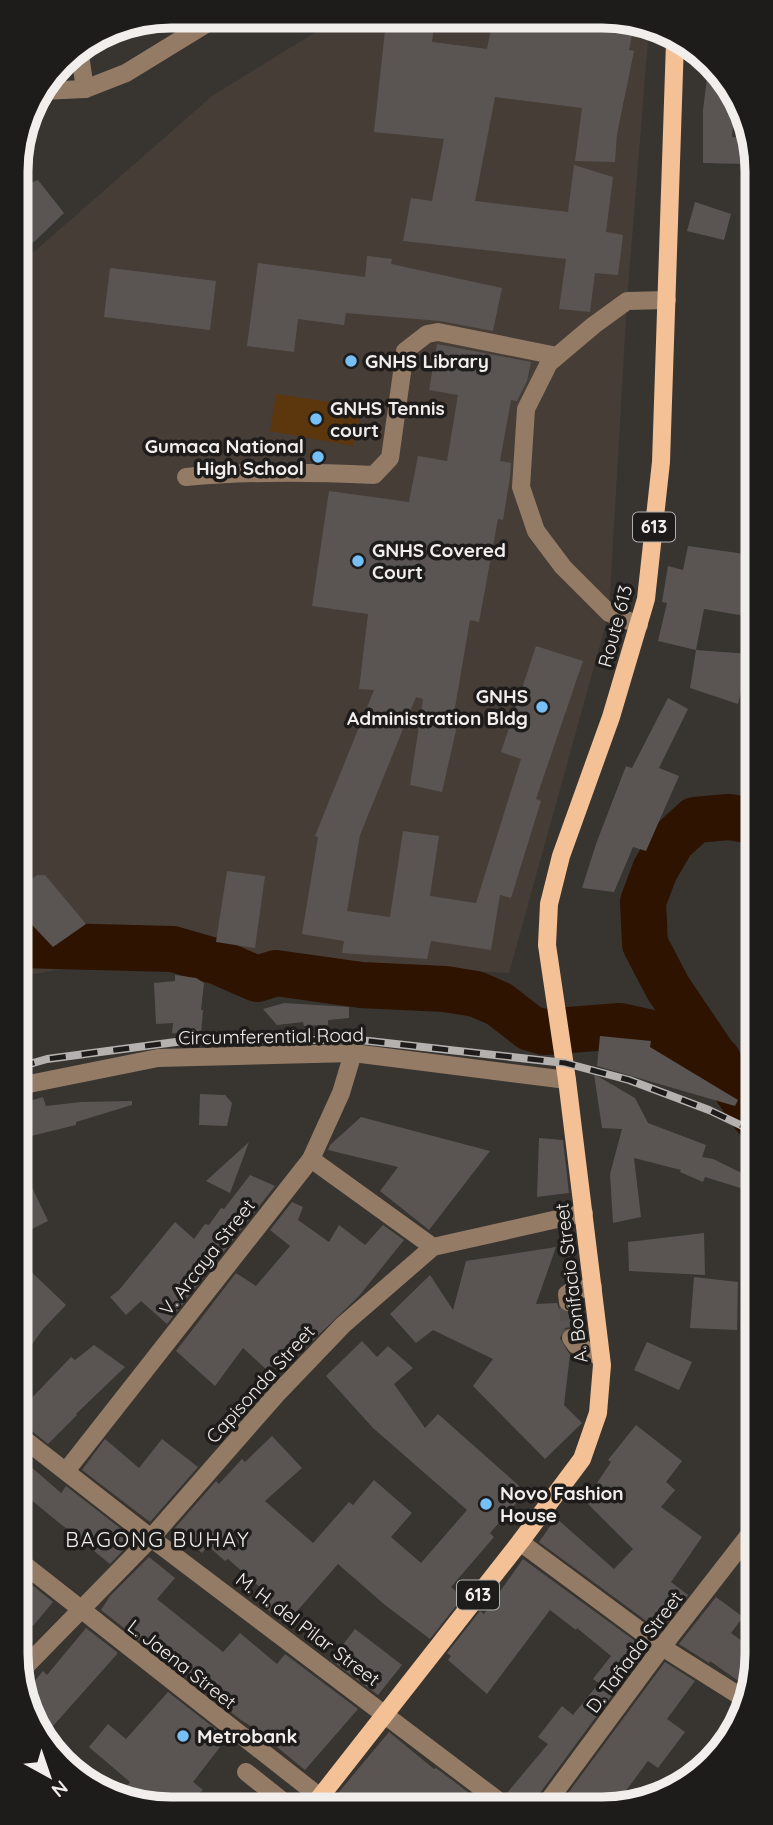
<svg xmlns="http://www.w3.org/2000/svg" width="773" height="1825" font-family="Quicksand,sans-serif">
  <rect width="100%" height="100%" fill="#383430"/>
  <polygon fill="#463d36" points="340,17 632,19 649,28 627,301 609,613 509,973 133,955 19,977 16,259 35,251 212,96"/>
  <polygon fill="#5c360d" points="276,394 363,407 353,446 270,431"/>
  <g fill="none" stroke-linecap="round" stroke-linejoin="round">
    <g stroke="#2d1300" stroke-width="46">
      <polyline points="754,821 729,817 695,820 672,841 655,870 643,902 645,944 668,988 755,1117"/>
      <polyline points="19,945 173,949 218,962 257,979 276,973 361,985 445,989 476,994 499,1004 530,1028 544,1032 620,1026 660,1035 718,1060"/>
    </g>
  </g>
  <g fill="#5a5552">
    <polygon points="493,18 635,20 629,50 634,51 617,134 615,162 575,161 582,108 495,97 475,201 568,212 574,165 613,177 606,232 623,235 618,275 595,273 590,312 559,309 566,259 403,241 411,198 432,201 444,139 374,132 386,21 434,26 432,42 487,49"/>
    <polygon points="707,78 722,80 731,95 729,111 734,111 732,137 747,138 744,164 703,163 703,110"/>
    <polygon points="38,180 64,213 35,241 16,253 16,188"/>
    <polygon points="695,202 731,214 724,240 687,231"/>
    <polygon points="367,256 392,259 391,264 502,288 493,331 440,321 346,313 344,325 298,319 294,352 247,346 258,263 365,277"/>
    <polygon points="110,268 216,281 210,330 104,317"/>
    <polygon points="437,344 531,362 527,381 517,401 511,400 500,461 511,463 510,477 503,520 498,519 479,622 470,620 452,725 457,726 442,792 410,785 423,699 416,697 360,835 347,911 390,917 403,831 439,836 430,896 476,903 521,759 501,752 536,646 583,661 536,799 541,801 511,898 500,895 491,950 431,941 427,959 342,953 344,941 302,934 318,837 315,836 374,690 359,689 368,614 312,606 329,491 409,502 418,456 447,461 458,395 429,390"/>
    <polygon points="688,546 752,555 751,617 704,609 696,650 658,641 667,603 662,602 668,566 683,570"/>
    <polygon points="696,650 750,654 738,704 690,688"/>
    <polygon points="668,698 688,709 659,768 679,776 646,851 633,847 614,892 582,888 596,844 626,766 632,768"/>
    <polygon points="227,871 265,876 255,948 216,942"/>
    <polygon points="37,875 45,875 86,924 53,947 18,910 18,890"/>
    <polygon points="175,975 196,978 204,983 201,1010 203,1010 201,1035 172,1033 173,1023 156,1024 154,983 175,981"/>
    <polygon points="284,1003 349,1007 349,1018 328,1020 328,1025 304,1026 303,1022 277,1025 263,1009"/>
    <polygon points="600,1036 651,1041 650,1047 738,1100 735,1106 597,1066"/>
    <polygon points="594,1074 635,1098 648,1123 706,1145 702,1157 713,1159 752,1178 747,1190 705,1177 703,1182 680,1172 681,1170 634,1158 641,1217 613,1223 610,1174 622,1129 602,1128"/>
    <polygon points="200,1094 225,1095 232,1103 227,1126 199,1125"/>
    <polygon points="43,1097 46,1106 81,1102 132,1101 132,1105 76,1122 76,1125 19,1139 19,1104"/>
    <polygon points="361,1117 490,1151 429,1230 380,1191 398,1167 328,1150 330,1145"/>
    <polygon points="539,1138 563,1140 569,1193 537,1197"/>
    <polygon points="249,1142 230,1193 206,1181"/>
    <polygon points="19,1160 48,1221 20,1235 19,1206"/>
    <polygon points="250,1175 275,1186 167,1324 141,1301 126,1315 110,1297 119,1290 175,1222 194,1239 205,1224 209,1225 221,1208 224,1209"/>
    <polygon points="292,1202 303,1207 298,1220 329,1242 339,1225 365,1245 383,1225 404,1240 359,1296 302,1351 298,1348 288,1359 280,1358 268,1371 243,1348 215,1386 176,1351 236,1273 256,1286 290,1246 270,1230"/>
    <polygon points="704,1233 705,1275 629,1271 628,1242"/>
    <polygon points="556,1247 536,1304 557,1303 559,1309 569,1313 576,1309 577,1329 571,1327 565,1328 560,1338 570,1355 564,1405 582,1423 545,1459 473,1386 493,1359 433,1330 416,1343 390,1314 430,1275 453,1310 466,1261"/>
    <polygon points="20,1261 66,1305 43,1329 20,1361"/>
    <polygon points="694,1277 738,1282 737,1330 690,1328"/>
    <polygon points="362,1341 377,1357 388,1346 413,1368 394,1384 425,1428 438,1414 526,1492 490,1533 494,1537 451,1587 463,1597 430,1639 385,1605 338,1564 285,1625 263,1605 270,1596 228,1559 225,1561 208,1546 202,1553 174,1529 216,1481 219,1484 242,1459 245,1462 272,1436 302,1468 265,1501 313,1543 349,1502 353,1505 374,1480 412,1513 391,1537 421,1563 467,1510 373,1428 326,1376"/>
    <polygon points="647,1342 692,1362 679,1390 634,1370"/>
    <polygon points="94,1345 125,1367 76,1414 77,1415 48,1444 27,1427 20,1425 20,1405 25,1405 71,1357 75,1360"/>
    <polygon points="636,1425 682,1461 666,1482 675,1490 661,1507 702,1537 671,1582 688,1595 660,1631 539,1542 556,1518 614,1569 633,1549 585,1501 611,1462 608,1460"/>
    <polygon points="105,1439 139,1468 162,1439 198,1467 150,1522 82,1470"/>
    <polygon points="20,1451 33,1461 29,1465 61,1493 66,1486 134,1539 110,1564 20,1491"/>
    <polygon points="149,1557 175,1578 157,1599 223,1652 240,1633 277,1664 285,1654 358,1709 305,1770 255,1729 241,1720 101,1610 110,1596"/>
    <polygon points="523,1559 646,1649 537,1797 535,1805 515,1805 514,1800 507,1793 548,1744 538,1737 562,1706 573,1715 599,1683 593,1679 611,1656 577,1628 576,1630 550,1610 487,1694 448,1660 451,1656 447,1653 480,1611 484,1614"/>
    <polygon points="21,1576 53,1602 33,1626 21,1616"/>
    <polygon points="716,1597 743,1617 731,1633 757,1652 757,1664 747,1687 710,1661 709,1663 679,1644"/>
    <polygon points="86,1628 118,1653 45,1735 22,1696 43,1671 47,1675"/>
    <polygon points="355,1629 402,1665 378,1695 331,1660"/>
    <polygon points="665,1662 695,1681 667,1719 685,1732 658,1768 648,1761 616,1804 560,1804"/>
    <polygon points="168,1692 227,1738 193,1782 203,1790 199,1794 215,1806 141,1806 121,1795 130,1782 89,1747 108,1724 126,1739"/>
    <polygon points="389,1732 434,1769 436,1768 485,1805 414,1805 404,1797 397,1805 328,1805"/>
  </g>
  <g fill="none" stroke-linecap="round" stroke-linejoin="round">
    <polyline stroke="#54504c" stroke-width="18" stroke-dasharray="18 9" stroke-linecap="butt" points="568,1302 571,1338"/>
    <g stroke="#947b66" stroke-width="18">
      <polyline points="79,48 85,89"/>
      <polyline points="41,91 85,89 126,73 219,16"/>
      <path d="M 186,477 C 249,471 311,472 374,475 L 390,458 L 405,351 L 427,334 L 438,332 L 557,356"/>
      <polyline points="639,625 609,613 563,567 536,531 521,487 526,409 549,363 594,325 627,301 667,300"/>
      <polyline points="19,1086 158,1058 353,1053 567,1080"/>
      <polyline points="311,1159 433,1247"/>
      <polyline points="568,1302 567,1294 570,1292 593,1287"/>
      <polyline points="571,1338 576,1345 601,1357"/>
      <polyline points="20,1436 151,1538 504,1805"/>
      <polyline points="66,1471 311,1159 341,1093 353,1053"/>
      <polyline points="520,1542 662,1647 743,1698"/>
      <polyline points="21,1562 320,1797"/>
      <polyline points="21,1671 151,1538 276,1395 343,1325 433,1247 584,1213"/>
      <polyline points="246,1772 289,1806"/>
      <polyline points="546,1804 662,1647 756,1526"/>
    </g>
    <polyline stroke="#f3c195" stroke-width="18" points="313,1806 520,1542 582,1459 598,1413 602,1365 567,1080 547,945 549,904 561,856 611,717 646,599 661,462 675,42"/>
    <defs>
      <polyline id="rail" points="19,1067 47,1059 191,1040 360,1040 565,1063 629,1080 709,1110 755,1132"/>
    </defs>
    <use href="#rail" stroke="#b4b1ae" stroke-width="8"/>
    <use href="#rail" stroke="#1e1c1a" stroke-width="5" stroke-dasharray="16" stroke-linecap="butt"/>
  </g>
  <g fill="#77bff7" stroke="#1e1c1a" stroke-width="2.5">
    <circle cx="351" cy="361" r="7"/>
    <circle cx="316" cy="419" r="7"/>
    <circle cx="318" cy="457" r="7"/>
    <circle cx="358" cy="561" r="7"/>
    <circle cx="542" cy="707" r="7"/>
    <circle cx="486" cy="1504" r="7"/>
    <circle cx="183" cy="1736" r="7"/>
  </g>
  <g text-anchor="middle" stroke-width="7" stroke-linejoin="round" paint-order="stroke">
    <g fill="#1e1c1a" stroke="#b2afad" stroke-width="2">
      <rect x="633" y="512.5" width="42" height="29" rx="5"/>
      <rect x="457" y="1580.5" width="42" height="29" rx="5"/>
    </g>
    <g font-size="18" font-weight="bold" fill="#f1eeec">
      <text x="654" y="533">613</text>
      <text x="478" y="1601">613</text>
    </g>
    <g font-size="19" font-weight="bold" fill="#f1eeec" stroke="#1e1c1a" text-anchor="start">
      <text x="365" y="368">GNHS Library</text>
      <text x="330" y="415">GNHS Tennis<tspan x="330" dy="22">court</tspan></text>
      <text x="304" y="453" text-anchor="end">Gumaca National<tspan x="304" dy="22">High School</tspan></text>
      <text x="372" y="557">GNHS Covered<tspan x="372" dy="22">Court</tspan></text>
      <text x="528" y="703" text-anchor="end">GNHS<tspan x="528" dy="22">Administration Bldg</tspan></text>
      <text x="500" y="1500">Novo Fashion<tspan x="500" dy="22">House</tspan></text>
      <text x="197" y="1743">Metrobank</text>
    </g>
    <g font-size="19" fill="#f1eeec" stroke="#1e1c1a">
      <text transform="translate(615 626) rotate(-75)" y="7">Route 613</text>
      <text transform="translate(271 1036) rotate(-1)" y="7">Circumferential Road</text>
      <text transform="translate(207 1257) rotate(-52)" y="7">V. Arcaya Street</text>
      <text transform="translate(571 1283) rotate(-97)" y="7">A. Bonifacio Street</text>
      <text transform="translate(260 1384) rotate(-48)" y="7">Capisonda Street</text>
      <text transform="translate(308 1629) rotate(37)" y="7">M. H. del Pilar Street</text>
      <text transform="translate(634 1652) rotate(-53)" y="7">D. Tañada Street</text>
      <text transform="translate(182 1664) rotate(38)" y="7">L. Jaena Street</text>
    </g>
    <g font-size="21" letter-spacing="2" fill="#f1eeec" stroke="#1e1c1a">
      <text x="158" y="1547">BAGONG BUHAY</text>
    </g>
  </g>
  <path d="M0 0H773V1825H0ZM171 28H602A143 143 0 0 1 745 171V1654A143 143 0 0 1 602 1797H171A143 143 0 0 1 28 1654V171A143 143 0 0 1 171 28Z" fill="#1e1c1a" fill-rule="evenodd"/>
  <path fill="none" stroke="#f1eeec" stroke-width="9" d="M171 28H602A143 143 0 0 1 745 171V1654A143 143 0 0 1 602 1797H171A143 143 0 0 1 28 1654V171A143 143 0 0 1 171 28Z"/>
  <g transform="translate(49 1776) rotate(140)" stroke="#1e1c1a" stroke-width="5" paint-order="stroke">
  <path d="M0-5L12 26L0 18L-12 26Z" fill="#f1eeec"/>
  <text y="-10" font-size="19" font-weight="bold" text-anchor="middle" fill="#f1eeec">N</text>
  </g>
</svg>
